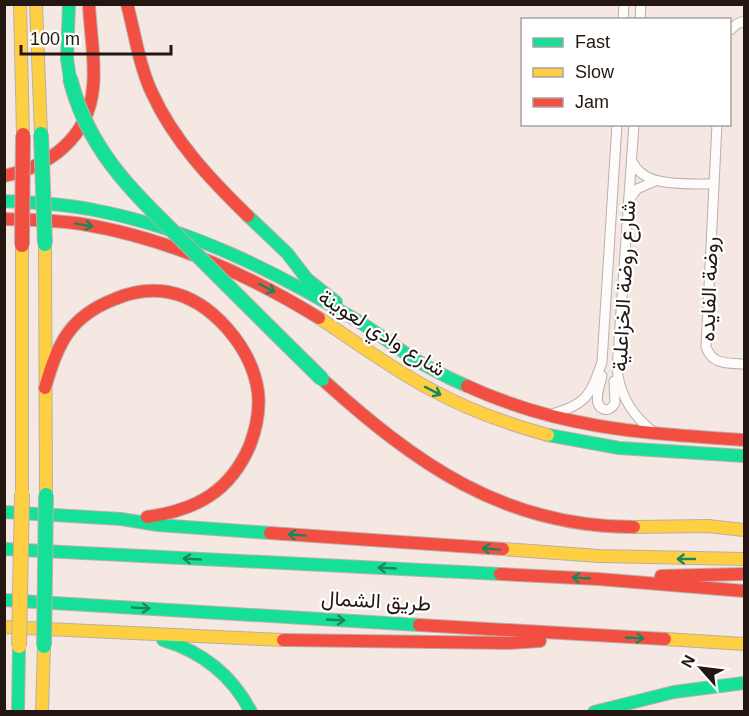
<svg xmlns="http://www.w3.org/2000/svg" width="749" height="716" font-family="Arial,Vazirmatn,sans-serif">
  <rect width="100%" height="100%" fill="#f5e8e3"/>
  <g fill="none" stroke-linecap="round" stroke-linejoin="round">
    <defs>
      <g id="street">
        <polyline points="623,20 624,4"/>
        <polyline points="640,20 641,4"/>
        <polyline points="730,30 737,24 744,21"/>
        <path d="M 634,124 L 617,369 C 620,397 633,417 656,434"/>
        <path d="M 717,124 L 706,347 C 712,365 728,363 744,364"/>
        <path d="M 632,161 C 644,189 687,183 713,184"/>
        <polyline points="629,200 637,189 655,181"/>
        <path d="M 602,376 C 600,385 592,404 603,409 C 609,411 612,408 615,403 L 614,381"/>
        <path d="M 546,416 C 585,404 589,400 602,362 L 617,124"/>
      </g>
      <g id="fast">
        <polyline points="69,4 67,59 70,78"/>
        <path d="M 4,201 C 36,203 68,204 99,211 C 191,229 278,273 358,321 C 376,332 393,345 411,357 C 429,368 448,378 467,386"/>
        <polyline points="248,216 287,253 307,279 336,302"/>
        <polyline points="548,435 619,448 744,456"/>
        <polyline points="4,512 121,519 158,525 270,533"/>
        <polyline points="4,549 500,574"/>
        <polyline points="4,600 419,625"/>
        <path d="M 163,640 C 203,652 232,675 251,712"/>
        <polyline points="18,712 19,646"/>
        <polyline points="594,712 674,692 744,683"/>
      </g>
      <g id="slow">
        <polyline points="20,4 23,135"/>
        <polyline points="36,4 41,134"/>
        <polyline points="45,244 46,495"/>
        <polyline points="22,245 22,493"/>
        <path d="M 319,318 C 356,342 392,369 432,390 C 468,410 508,424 548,435"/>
        <polyline points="634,527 708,526 744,530"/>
        <polyline points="503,549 599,556 744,559"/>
        <polyline points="4,627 283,640"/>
        <polyline points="665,639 744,644"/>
        <polyline points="42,712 44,646"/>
      </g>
      <g id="jam">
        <path d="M 127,4 C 135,34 139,65 152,93 C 174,141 210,179 248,216"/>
        <path d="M 4,176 C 50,166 88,138 93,88 C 96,60 90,32 89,4"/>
        <path d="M 4,219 C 30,220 56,220 82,224 C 166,238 246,273 319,318"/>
        <path d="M 322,379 C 415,463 503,527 634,527"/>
        <path d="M 467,386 C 561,429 643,433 744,440"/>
        <path d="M 45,388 C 57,344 70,316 115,299 C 131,292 150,289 168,292 C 212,300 252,348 258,392 C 260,410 256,429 250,445 C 230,492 196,510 147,517"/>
        <polyline points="270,533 503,549"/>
        <polyline points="500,574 598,579 744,591"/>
        <polyline points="661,576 744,574"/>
        <polyline points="419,625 665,639"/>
        <polyline points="283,640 509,643 540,641"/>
      </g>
    </defs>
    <use href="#street" stroke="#bbafa9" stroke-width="11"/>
    <use href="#fast" stroke="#bbafa9" stroke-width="14"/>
    <use href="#slow" stroke="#bbafa9" stroke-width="14"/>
    <use href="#jam" stroke="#bbafa9" stroke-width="14"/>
    <use href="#street" stroke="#fefcfb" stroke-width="9"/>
    <use href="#fast" stroke="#16e098" stroke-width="12"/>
    <use href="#slow" stroke="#ffcf43" stroke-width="12"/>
    <use href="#jam" stroke="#f24e42" stroke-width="12"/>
    <defs>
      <g id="fast-bridge">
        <path d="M 70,78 C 89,156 141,199 195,253 C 237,295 279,337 322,379"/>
        <polyline points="41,134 45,244"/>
        <polyline points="44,646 46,495"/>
      </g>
      <polyline id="slow-bridge" points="19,646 22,493"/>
      <polyline id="jam-bridge" points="22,245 23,135"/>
    </defs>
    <use href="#fast-bridge" stroke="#bbafa9" stroke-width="16" stroke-linecap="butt"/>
    <use href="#slow-bridge" stroke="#bbafa9" stroke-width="16" stroke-linecap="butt"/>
    <use href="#jam-bridge" stroke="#bbafa9" stroke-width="16" stroke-linecap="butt"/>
    <use href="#fast-bridge" stroke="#16e098" stroke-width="14"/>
    <use href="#slow-bridge" stroke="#ffcf43" stroke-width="14"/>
    <use href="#jam-bridge" stroke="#f24e42" stroke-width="14"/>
  </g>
  <defs><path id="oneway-shaft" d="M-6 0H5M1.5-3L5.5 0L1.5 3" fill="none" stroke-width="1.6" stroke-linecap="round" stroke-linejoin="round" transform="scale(1.5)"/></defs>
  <g stroke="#1c865b">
    <use href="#oneway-shaft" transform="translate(84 225) rotate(9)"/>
    <use href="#oneway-shaft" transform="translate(267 288) rotate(28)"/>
    <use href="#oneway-shaft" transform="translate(433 391) rotate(27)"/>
    <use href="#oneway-shaft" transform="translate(297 535) rotate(-176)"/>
    <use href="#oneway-shaft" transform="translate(491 549) rotate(-176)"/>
    <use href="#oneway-shaft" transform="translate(192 559) rotate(-177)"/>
    <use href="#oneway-shaft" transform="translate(686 559) rotate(180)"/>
    <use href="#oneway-shaft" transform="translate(387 568) rotate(-177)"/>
    <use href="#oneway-shaft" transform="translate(581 578) rotate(-177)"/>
    <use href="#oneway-shaft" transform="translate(141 608) rotate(3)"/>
    <use href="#oneway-shaft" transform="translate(336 620) rotate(3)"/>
    <use href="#oneway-shaft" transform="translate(635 638) rotate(3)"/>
  </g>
  <g text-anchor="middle" stroke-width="4.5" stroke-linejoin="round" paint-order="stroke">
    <g font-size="21" fill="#241711" stroke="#fff">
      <text transform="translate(624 286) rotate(-87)" y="7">شارع روضة الخزاعلية</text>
      <text transform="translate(709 289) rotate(-88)" y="7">روضة الفايده</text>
      <text transform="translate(382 333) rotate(32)" y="7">شارع وادي لعوينة</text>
      <text transform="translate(376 601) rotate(3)" y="7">طريق الشمال</text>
    </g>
  </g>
  <rect width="749" height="716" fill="none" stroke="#241711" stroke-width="12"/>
  <rect x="521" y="18" width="210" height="108" fill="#ffffff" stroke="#a7a2a0" stroke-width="1.5"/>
  <rect x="533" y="38" width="30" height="9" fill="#16e098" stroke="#a7a2a0" stroke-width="1.5"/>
  <text x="575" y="48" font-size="18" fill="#241711">Fast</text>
  <rect x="533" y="68" width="30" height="9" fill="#ffcf43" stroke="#a7a2a0" stroke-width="1.5"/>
  <text x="575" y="78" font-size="18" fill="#241711">Slow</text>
  <rect x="533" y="98" width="30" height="9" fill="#f24e42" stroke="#a7a2a0" stroke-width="1.5"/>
  <text x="575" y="108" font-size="18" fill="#241711">Jam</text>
  <g transform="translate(701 668) rotate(298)" stroke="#ffffff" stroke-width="4.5" paint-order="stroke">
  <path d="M0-4.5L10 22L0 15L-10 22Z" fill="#241711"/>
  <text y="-9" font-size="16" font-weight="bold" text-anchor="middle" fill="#241711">N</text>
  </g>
  <path d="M21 45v9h150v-9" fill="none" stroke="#241711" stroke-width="3"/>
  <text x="30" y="45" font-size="18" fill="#241711" stroke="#ffffff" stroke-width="4.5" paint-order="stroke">100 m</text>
</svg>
